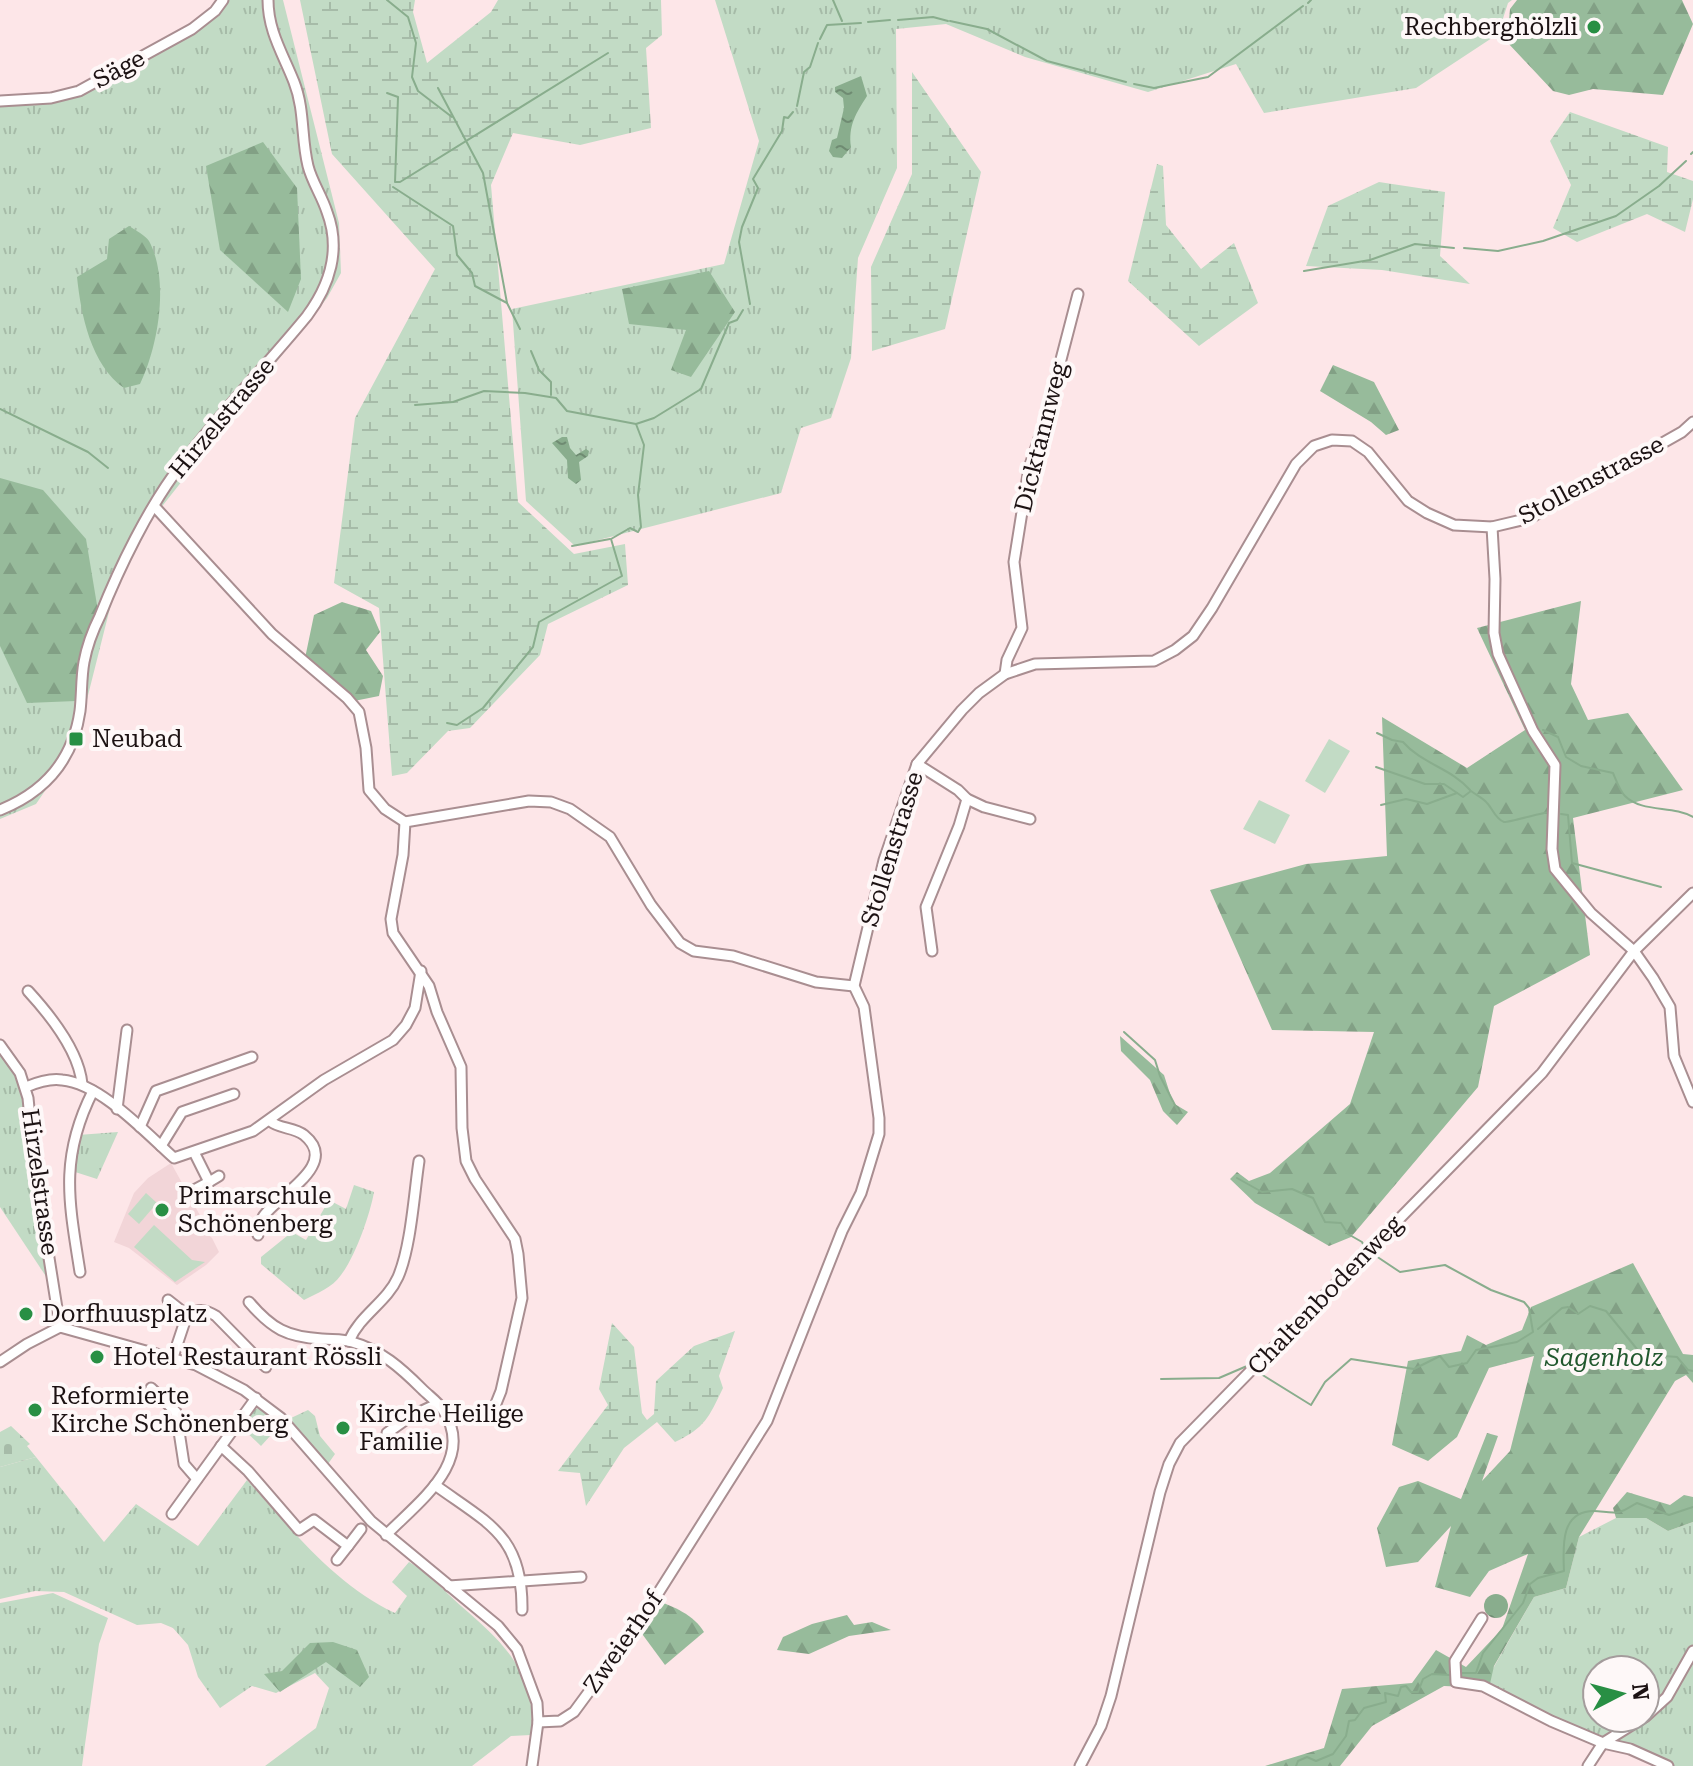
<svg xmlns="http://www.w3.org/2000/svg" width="1693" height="1766" font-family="'Roboto Serif',serif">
  <defs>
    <pattern id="grass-tufts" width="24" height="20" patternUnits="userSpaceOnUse" patternTransform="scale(2)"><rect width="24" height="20" fill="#c2dbc5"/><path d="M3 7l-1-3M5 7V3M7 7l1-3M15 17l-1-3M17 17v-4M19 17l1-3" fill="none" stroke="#a6bba8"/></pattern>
    <pattern id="forest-firs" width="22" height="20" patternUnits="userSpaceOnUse" patternTransform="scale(2)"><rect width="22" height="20" fill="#97bb9b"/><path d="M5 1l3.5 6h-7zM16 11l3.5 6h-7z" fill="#82a085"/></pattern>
    <pattern id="wetland-marsh" width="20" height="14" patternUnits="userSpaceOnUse" patternTransform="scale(2)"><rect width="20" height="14" fill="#c2dbc5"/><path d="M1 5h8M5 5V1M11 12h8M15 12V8" fill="none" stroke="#a6bba8"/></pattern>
    <pattern id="cemetery-stones" width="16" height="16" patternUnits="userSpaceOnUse" patternTransform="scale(2)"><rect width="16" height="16" fill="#c2dbc5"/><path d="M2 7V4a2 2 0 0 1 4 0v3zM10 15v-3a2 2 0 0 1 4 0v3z" fill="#a6bba8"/></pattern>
    <pattern id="water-ripples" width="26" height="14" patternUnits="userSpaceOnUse" patternTransform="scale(2)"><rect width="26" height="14" fill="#89ad8d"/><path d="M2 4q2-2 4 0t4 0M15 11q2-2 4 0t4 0" fill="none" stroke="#6f8b72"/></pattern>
  </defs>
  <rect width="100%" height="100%" fill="#fde6e8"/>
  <polygon fill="#f2d5d8" points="171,1163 207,1228 204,1231 212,1238 219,1252 206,1265 177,1285 129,1248 114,1242 134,1193 148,1178"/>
  <g fill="url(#grass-tufts)" fill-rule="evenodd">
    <polygon points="223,0 283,0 339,223 341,273 327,298 152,519 113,596 75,747 36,804 0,819 0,101 80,91 192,29"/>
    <polygon points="715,0 1512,0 1508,3 1498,34 1416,88 1264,113 1236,64 1148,92 1025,57 946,24 896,29 897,168 858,258 851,358 831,418 801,428 781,493 575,546 526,501 512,309 724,264 759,141"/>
    <polygon points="0,1053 26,1087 55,1290 0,1207"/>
    <polygon points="118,1132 97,1179 72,1171 78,1135"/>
    <path d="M 354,1185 L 374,1192 C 370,1215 355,1257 341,1275 C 332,1288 317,1293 304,1300 L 261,1264 L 261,1257 L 292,1232 L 306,1240 L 329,1200 L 346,1209 Z"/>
    <polygon points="258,1408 281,1424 261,1446 240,1426 252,1411"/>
    <polygon points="308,1410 315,1416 320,1436 335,1454 328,1464 290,1422 291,1418"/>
    <path d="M 36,1457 L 104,1542 L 136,1504 L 198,1546 L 247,1480 C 290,1528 335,1585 395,1613 L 407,1596 L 392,1582 L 409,1562 C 432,1576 442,1589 461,1606 C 503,1642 538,1674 531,1735 L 511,1736 L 472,1766 L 265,1766 L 316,1728 L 329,1688 L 315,1673 L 276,1693 L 252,1686 L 220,1708 L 198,1677 L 188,1645 L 173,1628 L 161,1623 L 137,1625 L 64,1592 L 35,1591 L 0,1599 L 0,1467 Z"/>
    <path d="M 1616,1518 L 1646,1518 L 1668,1531 L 1693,1522 L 1693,1766 L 1668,1766 L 1603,1743 L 1483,1686 L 1534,1597 L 1566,1588 L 1579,1537 ZM 1597,1670 L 1645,1670 L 1645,1718 L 1597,1718 Z"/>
    <polygon points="53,1593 108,1618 99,1644 82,1766 0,1766 0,1603"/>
  </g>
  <g fill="url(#forest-firs)">
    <polygon points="1517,0 1682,0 1693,24 1663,95 1593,89 1569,95 1553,91 1507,42 1510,9"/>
    <polygon points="263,142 297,188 301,279 288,312 220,250 206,166"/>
    <path d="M 129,226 C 135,230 145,235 149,241 C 170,280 158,347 140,384 L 124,388 C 91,365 81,315 77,277 L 107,259 L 109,239 Z"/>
    <polygon points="709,271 735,312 691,377 671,370 686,330 629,324 622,289"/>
    <polygon points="1333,365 1374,382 1399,430 1386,435 1371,422 1320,391"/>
    <polygon points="0,478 43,490 86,539 98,611 76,701 27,703 0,646"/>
    <polygon points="1581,601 1571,684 1588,720 1628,713 1683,790 1573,818 1590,955 1494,1006 1478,1087 1351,1237 1329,1246 1255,1203 1230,1179 1237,1172 1249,1181 1270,1173 1350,1104 1374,1032 1272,1030 1210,890 1306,864 1387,856 1382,717 1467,768 1525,730 1477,628"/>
    <polygon points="342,602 371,611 380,632 366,650 383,676 379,696 349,702 304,663 314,615"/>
    <polygon points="1120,1036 1164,1075 1173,1103 1188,1112 1177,1125 1163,1111 1150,1080 1121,1051"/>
    <polygon points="1633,1263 1683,1354 1693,1355 1693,1383 1686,1375 1675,1381 1579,1537 1566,1588 1534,1597 1494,1666 1489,1688 1444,1686 1372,1726 1340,1766 1265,1766 1324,1748 1342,1689 1412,1683 1436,1650 1466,1667 1502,1629 1528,1554 1489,1571 1470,1597 1435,1587 1451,1526 1418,1562 1386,1567 1377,1528 1399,1487 1418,1481 1461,1499 1487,1433 1498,1436 1482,1481 1510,1451 1534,1356 1489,1368 1457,1437 1428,1461 1392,1445 1408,1361 1461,1351 1467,1335 1486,1345 1522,1330 1531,1307"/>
    <polygon points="1627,1492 1670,1505 1684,1495 1693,1497 1693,1522 1668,1531 1646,1518 1616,1518 1613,1508"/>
    <path d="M 655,1600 C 673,1606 694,1615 704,1632 L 665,1665 L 637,1627 Z"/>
    <polygon points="847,1615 854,1625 872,1622 891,1630 849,1636 809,1654 777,1650 783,1637 812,1624"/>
    <polygon points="333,1642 357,1650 369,1677 360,1687 326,1662 280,1692 264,1674 282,1671 310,1643"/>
  </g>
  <g fill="url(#wetland-marsh)">
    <polygon points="300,0 415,0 413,12 427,63 491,12 498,0 661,0 662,35 646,48 651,128 580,145 513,133 491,185 518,502 574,554 625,544 628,585 548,624 540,655 470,728 448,731 407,773 392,776 379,608 334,583 355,418 435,269 332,154"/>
    <polygon points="912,72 981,172 945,329 872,351 871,267 912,174"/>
    <polygon points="1570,112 1668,147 1667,172 1693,181 1693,199 1685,232 1647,214 1577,242 1553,228 1571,185 1550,141"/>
    <polygon points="1157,164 1163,166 1166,225 1201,269 1234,243 1258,303 1199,346 1128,281"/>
    <polygon points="1379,182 1445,192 1440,256 1470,284 1382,270 1306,266 1328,206"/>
    <path d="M 612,1323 L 634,1347 L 642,1413 L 647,1420 L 654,1414 L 656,1381 L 694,1346 L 735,1331 L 719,1376 L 723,1388 C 709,1417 705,1428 675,1442 L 657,1422 L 624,1448 L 586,1506 L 580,1473 L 558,1471 L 608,1405 L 599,1389 Z"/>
  </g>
  <polygon fill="url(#cemetery-stones)" points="11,1426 30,1444 27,1446 36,1457 0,1467 0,1432"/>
  <g fill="#c2dbc5">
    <polygon points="1329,739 1350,751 1325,793 1305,781"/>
    <polygon points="1259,800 1290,815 1275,844 1243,829"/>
    <polygon points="146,1193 157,1203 139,1224 128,1214"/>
    <polygon points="154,1225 192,1260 205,1262 175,1282 134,1247"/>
  </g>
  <g fill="url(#water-ripples)">
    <path d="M 861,76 L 867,96 C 856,113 848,126 851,147 L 842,158 L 833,157 L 829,151 L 832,140 L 837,138 L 844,108 L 843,98 L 835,92 L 835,87 Z"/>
    <polygon points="562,437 567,437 570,448 576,455 586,449 589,451 588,456 579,462 581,480 576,484 568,478 567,460 552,443"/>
    <circle cx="1496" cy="1606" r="12"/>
  </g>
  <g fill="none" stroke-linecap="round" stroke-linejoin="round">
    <g stroke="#89ad8d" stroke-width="2">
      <polyline points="387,0 408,17 416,43 412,77 418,91 452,117"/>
      <polyline points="833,0 842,21"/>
      <polyline points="1308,3 1311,0"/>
      <polyline points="898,20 933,17 948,21"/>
      <polyline points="950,21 987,29 1047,61 1126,82"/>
      <polyline points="868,22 890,20"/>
      <polyline points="820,39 827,25 861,23"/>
      <polyline points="1134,84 1154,88 1208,77 1303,6"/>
      <polyline points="438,88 483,173 507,303 520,329"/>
      <polyline points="387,93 398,97 395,182 400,182 608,53"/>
      <polyline points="797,106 804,72 810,67 818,43"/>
      <polyline points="1691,154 1693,152"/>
      <polyline points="393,187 453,226 457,255 472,273 475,286 507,303"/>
      <polyline points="1464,248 1498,251 1543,241 1616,216 1659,186 1686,161"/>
      <polyline points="1304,271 1370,260 1415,244 1454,248"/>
      <polyline points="750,304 739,242 742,227 758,188 753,179 782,131 784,117 788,118 793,112"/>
      <polyline points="531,351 539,370 551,382 551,395"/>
      <polyline points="415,405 453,402 484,391 525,393 556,398 567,411 636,424 654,418 701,389 729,323 737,320 743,310"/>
      <polyline points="0,409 88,452 108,468"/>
      <polyline points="572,546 610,539"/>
      <polyline points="447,723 457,725 483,708 533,647 539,622 622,576 611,539 630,528 638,532 641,527 638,495 644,445 636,424"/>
      <path d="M 1543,730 L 1558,737 L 1566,757 L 1581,766 L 1613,773 C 1616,780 1620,791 1625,796 C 1642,813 1673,805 1693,817"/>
      <path d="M 1377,733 L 1392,740 L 1403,742 C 1422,764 1451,768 1470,790"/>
      <path d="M 1376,767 L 1425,784 L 1444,784 L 1463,797 L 1471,791 C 1476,795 1483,798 1487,803 C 1493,809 1495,819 1504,822 C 1507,823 1541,813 1549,812"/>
      <polyline points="1381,805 1406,799 1427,804 1457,793"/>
      <polyline points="1561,814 1568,815 1572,863 1661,887"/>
      <polyline points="1124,1032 1155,1060 1160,1076 1178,1111"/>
      <polyline points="1237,1178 1262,1192 1292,1189 1313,1198 1325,1222 1341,1223 1348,1234 1362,1242 1365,1248"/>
      <polyline points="1538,1329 1562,1308 1568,1307 1578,1314 1590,1306 1606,1311 1641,1354 1677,1357 1688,1370 1693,1371"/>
      <polyline points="1261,1374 1311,1405 1325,1382 1351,1359 1414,1369 1440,1356 1449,1367 1467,1363 1476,1350 1517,1342 1533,1332 1529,1308 1524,1302 1491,1290 1445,1265 1400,1272 1373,1254"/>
      <polyline points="1161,1379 1219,1378 1247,1366"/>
      <path d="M 1460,1673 L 1476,1673 L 1483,1653 L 1523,1603 L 1530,1584 L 1538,1578 L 1564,1571 C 1563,1547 1560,1511 1594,1511 C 1602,1511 1612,1514 1619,1512 C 1625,1511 1631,1506 1637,1503 L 1669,1515 L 1693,1507"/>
      <polyline points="1296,1766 1298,1761 1307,1757 1316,1761 1333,1754 1346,1736 1349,1721 1355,1720 1364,1708 1386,1702 1385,1693 1398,1696 1401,1687 1406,1686 1411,1692 1418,1692 1423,1679 1432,1674 1450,1675"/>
    </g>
    <defs>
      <g id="minor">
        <polyline points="0,101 51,98 79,91 192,29 215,11 223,0"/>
        <polyline points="154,506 272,634 347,698 359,712 366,748 369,790 385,809 405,822"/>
        <polyline points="1492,527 1495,579 1494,633 1498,654 1533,731 1555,765 1552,849 1555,869 1591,913 1634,951 1653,978 1670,1007 1674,1056 1693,1102"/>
        <polyline points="1005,674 1007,660 1022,628 1014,562 1029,468 1045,421 1078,294"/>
        <polyline points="917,764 958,790 967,799 984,807 1030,819"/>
        <path d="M 0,810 C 45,792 73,760 80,711 C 82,695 81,678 84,662 C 87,646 93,630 100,616 C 119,568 149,506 181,465 C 220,413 266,366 307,316 C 330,285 341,249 327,212 C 322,196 312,182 308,166 C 301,138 305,110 294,82 C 283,54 268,31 268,0"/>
        <polyline points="932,951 926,907 959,826 967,799"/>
        <path d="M 28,991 C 50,1015 79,1051 82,1084"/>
        <polyline points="0,1045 20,1073 28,1098 35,1170 60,1327"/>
        <path d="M 26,1087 C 38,1082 50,1078 62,1080 C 100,1083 146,1133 174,1158 L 253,1131 L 324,1080 L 393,1040 L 406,1025 L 415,1008 L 421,971"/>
        <polyline points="117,1109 127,1030"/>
        <polyline points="140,1127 156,1091 252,1057"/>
        <polyline points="161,1146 182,1112 234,1094"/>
        <polyline points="194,1152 209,1182 219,1176"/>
        <polyline points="194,1190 209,1182"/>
        <path d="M 258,1235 C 259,1229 260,1222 263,1217 C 277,1195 341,1165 304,1135 C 294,1127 279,1129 270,1121"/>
        <path d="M 80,1272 C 69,1202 59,1158 93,1091"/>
        <polyline points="168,1300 187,1315"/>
        <path d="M 249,1302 C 272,1329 287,1337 322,1339 C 332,1340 343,1339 352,1342 C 381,1350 401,1368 422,1389 C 429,1396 438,1402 443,1410 C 477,1461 418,1502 386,1535"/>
        <polyline points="60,1327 196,1365 244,1390 281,1418 371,1521 498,1626 517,1649 537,1703 538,1722 532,1766"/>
        <path d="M 349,1341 C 360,1315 387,1302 398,1277 C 411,1247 414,1194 419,1161"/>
        <path d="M 173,1357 L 187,1315 C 199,1309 205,1309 216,1316 L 266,1367"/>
        <polyline points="0,1362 27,1344 60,1327"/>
        <polyline points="151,1388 176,1412 184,1464 197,1479"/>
        <polyline points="491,1416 501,1391 522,1298 518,1254 515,1239 475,1179 466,1161 462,1128 461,1067 437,1012 429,986 393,933 391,919 403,855 405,822 529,801 551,802 570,809 610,837 651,905 680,943 694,951 733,956 816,982 854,986"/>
        <polyline points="387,1433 411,1416 437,1404"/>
        <polyline points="221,1446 248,1471 299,1530 314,1520 348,1546 337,1560"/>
        <path d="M 435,1485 C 489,1524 523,1536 522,1610"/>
        <polyline points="172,1514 256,1398"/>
        <polyline points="348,1546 361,1529"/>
        <polyline points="449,1586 581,1577"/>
        <polyline points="1482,1618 1455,1661 1456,1682 1483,1686 1551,1721 1603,1743 1630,1749 1668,1766"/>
        <polyline points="1645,1717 1667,1697 1693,1651"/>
        <polyline points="538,1722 560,1721 574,1712 638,1625 767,1421 842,1231 861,1193 879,1134 879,1118 864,1007 854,986 884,860 917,764 962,710 979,693 1005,674 1035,664 1154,661 1175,650 1193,636 1212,608 1296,464 1314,446 1332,440 1352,441 1368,452 1408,501 1427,513 1454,525 1492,527 1530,518 1682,432 1693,422"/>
        <polyline points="1080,1766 1101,1726 1111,1696 1160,1492 1169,1464 1180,1443 1542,1073 1634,951 1693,893"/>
        <polyline points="1588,1766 1603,1743 1643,1718"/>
      </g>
    </defs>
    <use href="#minor" stroke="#a98e91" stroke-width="13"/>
    <use href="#minor" stroke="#fff" stroke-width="9"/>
  </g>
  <g fill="#288f44" stroke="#fef8f8" stroke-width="3">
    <circle cx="1594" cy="27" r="8"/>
    <rect x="68" y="731" width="16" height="16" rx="4"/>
    <circle cx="162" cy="1210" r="8"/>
    <circle cx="26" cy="1314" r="8"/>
    <circle cx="97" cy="1357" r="8"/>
    <circle cx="35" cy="1410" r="8"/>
    <circle cx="343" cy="1428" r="8"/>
  </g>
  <g text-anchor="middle" stroke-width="8" stroke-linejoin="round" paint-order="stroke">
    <g font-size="24" fill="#1c1213" stroke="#fef8f8" text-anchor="start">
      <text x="1578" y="35" text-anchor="end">Rechberghölzli</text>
      <text x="92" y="747">Neubad</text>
      <text x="178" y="1204">Primarschule<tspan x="178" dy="28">Schönenberg</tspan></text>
      <text x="42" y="1322">Dorfhuusplatz</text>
      <text x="113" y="1365">Hotel Restaurant Rössli</text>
      <text x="51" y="1404">Reformierte<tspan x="51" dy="28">Kirche Schönenberg</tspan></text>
      <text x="359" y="1422">Kirche Heilige<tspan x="359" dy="28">Familie</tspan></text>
    </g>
    <g font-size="24" fill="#1c1213" stroke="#fef8f8">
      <text transform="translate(119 69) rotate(-28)" y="8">Säge</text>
      <text transform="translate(222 418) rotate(-50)" y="8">Hirzelstrasse</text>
      <text transform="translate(1041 437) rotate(-76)" y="8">Dicktannweg</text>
      <text transform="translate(1591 480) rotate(-28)" y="8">Stollenstrasse</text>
      <text transform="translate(892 849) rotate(-73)" y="8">Stollenstrasse</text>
      <text transform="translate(40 1182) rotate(82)" y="8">Hirzelstrasse</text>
      <text transform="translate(1325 1295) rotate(-46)" y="8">Chaltenbodenweg</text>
      <text transform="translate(623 1642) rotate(-55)" y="8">Zweierhof</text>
    </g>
    <g font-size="24" font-style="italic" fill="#21582e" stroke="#fef8f8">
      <text x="1604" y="1366">Sagenholz</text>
    </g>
  </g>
  <g transform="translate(1621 1694) rotate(84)"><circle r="38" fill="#fef8f8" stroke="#a49c9c" stroke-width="2"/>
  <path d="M0-6L14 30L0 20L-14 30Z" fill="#288f44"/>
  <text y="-12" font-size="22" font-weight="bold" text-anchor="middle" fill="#1c1213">N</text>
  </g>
</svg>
